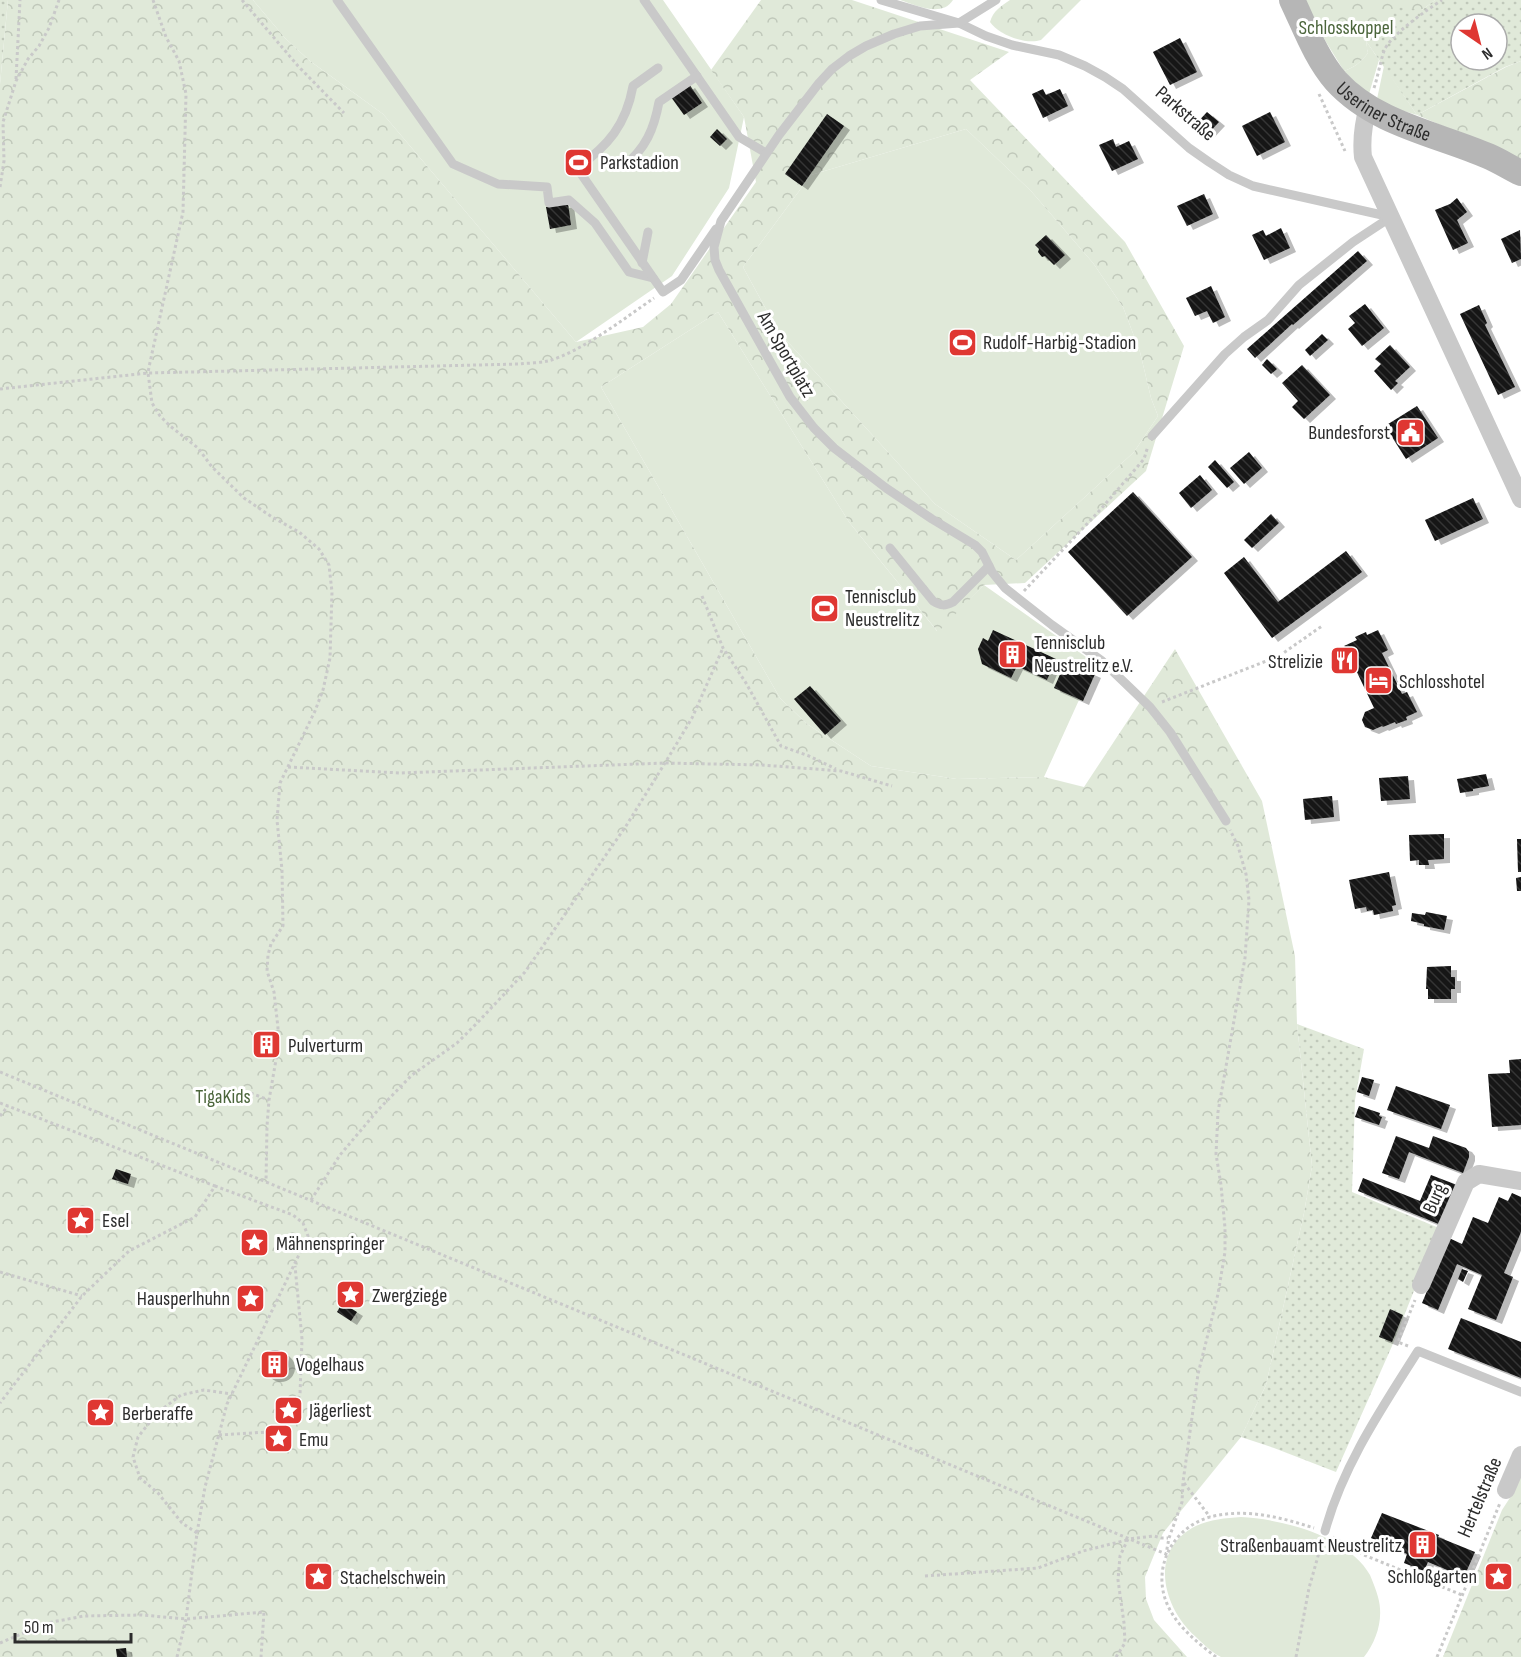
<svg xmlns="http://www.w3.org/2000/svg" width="1521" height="1657" font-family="'Sofia Sans Condensed',sans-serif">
  <defs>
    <pattern id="forest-crowns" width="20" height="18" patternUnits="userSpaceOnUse" patternTransform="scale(1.5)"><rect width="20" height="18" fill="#e0e9d9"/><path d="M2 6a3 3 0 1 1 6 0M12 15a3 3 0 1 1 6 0" fill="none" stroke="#c0c8ba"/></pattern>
    <pattern id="garden-dots" width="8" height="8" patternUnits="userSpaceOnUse" patternTransform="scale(1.5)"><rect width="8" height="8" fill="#e0e9d9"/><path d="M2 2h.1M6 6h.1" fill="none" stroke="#c0c8ba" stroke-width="1.8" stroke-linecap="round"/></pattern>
    <pattern id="building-back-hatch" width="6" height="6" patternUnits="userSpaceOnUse" patternTransform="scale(1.5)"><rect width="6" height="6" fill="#131313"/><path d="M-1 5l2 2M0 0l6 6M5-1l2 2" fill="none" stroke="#363636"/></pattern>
    <filter id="shadow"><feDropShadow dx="6" dy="4" stdDeviation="0" flood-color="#0004"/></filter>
  </defs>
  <rect width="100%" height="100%" fill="#fff"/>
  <g fill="#e0e9d9">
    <polygon points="253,0 663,0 744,117 729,188 672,276 576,342 383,114 310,61 285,38"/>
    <path d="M 1366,41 L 1379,60 L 1369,94 L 1362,89 L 1344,71 C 1355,67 1361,62 1368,53 Z"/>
    <polygon points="1384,66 1417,115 1390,107 1377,99"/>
    <polygon points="966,129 1031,191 1093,263 1123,307 1140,352 1151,398 1158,416 1134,452 1016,560 935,504 778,331 743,267 811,175"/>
    <polygon points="718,312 849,522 937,631 984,585 1096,664 1092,672 1095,674 1083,701 1079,700 1044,777 957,779 871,766 807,724 780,698 601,387"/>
    <path d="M 1241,1517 C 1282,1519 1348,1536 1370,1575 C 1373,1582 1376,1590 1378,1597 C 1384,1618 1377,1640 1364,1657 C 1327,1657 1290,1657 1254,1657 C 1246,1657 1228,1657 1221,1657 C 1214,1654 1202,1643 1196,1637 C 1164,1609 1148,1554 1192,1528 C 1207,1520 1224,1518 1241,1517 Z"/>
  </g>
  <g fill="url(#forest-crowns)" fill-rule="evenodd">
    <path d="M 8,0 L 253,0 L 285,38 L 310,61 L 383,114 L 576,342 L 643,327 L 671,304 L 756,182 L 744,117 L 711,70 L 761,0 L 852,0 L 1009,52 L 970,80 L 1125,242 L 1184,346 L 1146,471 L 1025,583 L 984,585 L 938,632 L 849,522 L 718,312 L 601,387 L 780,698 L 807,724 L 871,766 L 957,779 L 1044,777 L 1084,787 L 1175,649 L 1262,801 L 1295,956 L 1297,1024 L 1312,1166 L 1304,1213 L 1266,1385 L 1241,1437 L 1163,1533 L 1145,1577 L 1146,1599 L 1154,1620 L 1187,1657 L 0,1657 L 0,84 ZM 966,129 L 1031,191 L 1093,263 L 1123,307 L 1140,352 L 1151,398 L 1158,416 L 1134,452 L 1016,560 L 935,504 L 778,331 L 743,267 L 811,175 Z"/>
    <path d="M 900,0 L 953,0 C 942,18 915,5 900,0 Z"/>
    <path d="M 1010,0 L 1081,0 L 1041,40 C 1026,45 999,35 990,22 C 993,11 1001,6 1010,0 Z"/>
    <path d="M 1305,0 L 1435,0 L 1422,10 L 1366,41 L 1368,53 C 1361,62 1355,67 1344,71 L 1326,42 Z"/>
    <polygon points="1521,61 1521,161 1495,148 1417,115 1506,67"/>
    <polygon points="1521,1476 1521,1657 1443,1657 1502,1510 1515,1490"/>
  </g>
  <g fill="url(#garden-dots)" fill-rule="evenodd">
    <polygon points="0,0 8,0 0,84"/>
    <path d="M 1435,0 L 1521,0 L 1521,61 L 1505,67 L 1417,115 L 1366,41 L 1398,7 L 1422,10 ZM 1461,24 L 1497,24 L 1497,60 L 1461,60 Z"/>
    <polygon points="1297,1024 1364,1049 1355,1100 1352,1192 1439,1228 1392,1346 1336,1472 1274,1448 1241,1437 1266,1385 1304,1213 1312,1166"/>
  </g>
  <g fill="url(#building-back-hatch)" filter="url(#shadow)">
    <polygon points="1180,38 1197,72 1170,85 1153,52"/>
    <polygon points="689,84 702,103 684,115 671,97"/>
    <polygon points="1043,89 1046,95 1060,89 1068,106 1043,118 1032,94"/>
    <polygon points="1207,112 1219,122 1205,137 1194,126"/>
    <polygon points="1270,112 1285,142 1257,156 1242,126"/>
    <polygon points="827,114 844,126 802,186 785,174"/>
    <polygon points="717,129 727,139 720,146 710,137"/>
    <polygon points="1113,139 1116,147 1129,141 1138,159 1112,171 1099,145"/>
    <polygon points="1204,194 1213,214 1187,226 1177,206"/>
    <polygon points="1457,198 1467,212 1457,220 1468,243 1453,250 1435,210 1450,204"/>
    <polygon points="568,203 571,225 550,229 546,207"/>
    <polygon points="1281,228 1290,248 1264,260 1252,235 1263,230 1266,236"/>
    <polygon points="1520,230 1521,259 1512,263 1501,239"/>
    <polygon points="1046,235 1065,255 1054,265 1045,256 1042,257 1038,252 1039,249 1035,245"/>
    <polygon points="1358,251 1367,261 1293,325 1292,324 1255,358 1247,349"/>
    <polygon points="1211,286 1225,317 1213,323 1207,311 1195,316 1186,298"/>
    <polygon points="1365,304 1384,328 1362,346 1348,329 1355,323 1349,316"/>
    <polygon points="1479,305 1487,323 1485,325 1515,387 1498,395 1460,314"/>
    <polygon points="1322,334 1328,340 1310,356 1305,350"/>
    <polygon points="1390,345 1410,367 1395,381 1398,383 1391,390 1374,371 1381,364 1375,359"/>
    <polygon points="1267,359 1277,369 1271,374 1262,365"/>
    <polygon points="1302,365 1330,395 1304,419 1292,407 1298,401 1282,383"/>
    <polygon points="1417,406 1438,438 1406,459 1385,426"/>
    <polygon points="1249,452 1262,468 1244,484 1230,468"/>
    <polygon points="1215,460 1234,482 1227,488 1208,467"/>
    <polygon points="1200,475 1212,490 1191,508 1179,493"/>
    <polygon points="1133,492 1192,557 1127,616 1068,552"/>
    <polygon points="1473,498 1483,519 1435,541 1425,520"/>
    <polygon points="1271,514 1279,523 1252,548 1244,540"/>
    <polygon points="1346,551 1362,572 1272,638 1224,573 1244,557 1278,602"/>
    <polygon points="993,630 1056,659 1047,680 1017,666 1011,678 982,664 978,649 983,638 988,641"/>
    <polygon points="1378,630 1388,650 1382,653 1402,694 1407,692 1417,712 1406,717 1407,720 1396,724 1395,722 1383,727 1382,726 1373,730 1365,727 1362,720 1365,712 1374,708 1354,666 1345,670 1337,668 1334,660 1337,652 1346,648 1344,646 1357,640 1355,637 1366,632 1367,635"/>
    <polygon points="1066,661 1095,674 1083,701 1054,688"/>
    <polygon points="810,686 841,721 825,735 794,699"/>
    <polygon points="1486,774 1489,786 1473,789 1473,791 1460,793 1457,779"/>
    <polygon points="1408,776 1410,799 1381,801 1379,778"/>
    <polygon points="1332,796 1334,817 1305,820 1303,799"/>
    <polygon points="1444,834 1444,859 1428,860 1429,865 1419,865 1419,860 1410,861 1409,835"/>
    <polygon points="1517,839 1521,839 1521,872 1518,872"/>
    <polygon points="1389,872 1396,905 1392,906 1393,911 1374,915 1373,910 1367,911 1366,907 1355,909 1349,880"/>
    <polygon points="1521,877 1521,891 1517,891 1516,878"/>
    <polygon points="1426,912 1447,916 1444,930 1424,926 1424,924 1411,921 1412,913 1425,915"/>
    <polygon points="1451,966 1451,977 1455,977 1455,989 1451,989 1451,999 1428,999 1428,989 1426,989 1427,967"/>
    <polygon points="264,1040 272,1043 269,1051 261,1048"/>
    <polygon points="1521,1059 1521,1125 1492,1127 1488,1074 1510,1073 1509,1060"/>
    <polygon points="1362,1077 1374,1080 1369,1096 1357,1092"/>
    <polygon points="1396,1086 1450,1105 1441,1129 1387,1110"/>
    <polygon points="1359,1106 1380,1113 1379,1116 1382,1117 1379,1125 1355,1117"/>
    <polygon points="1396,1136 1429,1148 1433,1136 1466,1148 1469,1152 1469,1157 1463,1173 1409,1152 1399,1179 1382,1173"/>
    <polygon points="116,1169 131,1174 128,1184 112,1179"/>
    <polygon points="1431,1175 1457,1185 1441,1225 1358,1191 1363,1178 1420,1201"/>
    <polygon points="1512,1193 1521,1197 1521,1232 1504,1273 1513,1277 1496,1320 1468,1309 1482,1275 1457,1264 1438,1310 1422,1303 1449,1238 1462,1244 1473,1217 1488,1223 1499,1197 1508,1201"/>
    <polygon points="1462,1269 1468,1271 1463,1282 1458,1279"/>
    <polygon points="342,1303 357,1312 351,1321 337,1312"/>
    <polygon points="1390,1309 1403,1315 1392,1342 1379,1337"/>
    <polygon points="1461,1318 1521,1342 1521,1378 1448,1349"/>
    <circle cx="275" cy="1364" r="14"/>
    <polygon points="1382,1513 1439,1535 1438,1537 1475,1552 1464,1577 1428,1562 1424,1571 1404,1563 1407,1554 1371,1538"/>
    <polygon points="126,1648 127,1657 117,1657 116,1649"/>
  </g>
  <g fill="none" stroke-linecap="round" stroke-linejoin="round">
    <g stroke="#c9c9c9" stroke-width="3" stroke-dasharray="3 3" stroke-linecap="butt">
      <polyline points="153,0 166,37 179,61 186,94 183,212 149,367 148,373 152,403 160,416 170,426 198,448 212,467 244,498 272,517 299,532 319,549 329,565 332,592 330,658 323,690 315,711 280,783 277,820 282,870 283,926 271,944 268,955 267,971 274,992 278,1028 277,1054 269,1100 267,1126 266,1182"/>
      <polyline points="242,0 298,66 344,113"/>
      <polyline points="16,79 20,0"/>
      <path d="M 1374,88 C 1378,76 1380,63 1384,51 C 1390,35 1427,10 1442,0"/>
      <polyline points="1319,94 1345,151"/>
      <polyline points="0,187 4,161 3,122 16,81 28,59 39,46 49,28 59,0"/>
      <path d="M 0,389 L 148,373 L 519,364 C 528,363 539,363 548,361 C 581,352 625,318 654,298"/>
      <polyline points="1024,591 1101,509 1144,459 1148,446"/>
      <polyline points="702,596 723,648 746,683 781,746 809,756 836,769"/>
      <polyline points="1162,702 1279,656 1322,626"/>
      <polyline points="288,767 400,773 665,763 762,765 841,771 892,786"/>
      <polyline points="0,1072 1166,1554 1169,1538 1182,1502 1183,1482 1198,1374 1218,1294 1225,1252 1225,1228 1221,1185 1216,1154 1218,1112 1245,958 1249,900 1246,874 1238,846 1230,830"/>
      <polyline points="245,1091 269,1100"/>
      <polyline points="0,1103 215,1186 195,1217 129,1251 82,1296 0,1403"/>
      <polyline points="0,1116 8,1106"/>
      <polyline points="311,1200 340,1155 378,1110 412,1075 457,1043 479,1021 525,972 626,826 665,763 692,718 723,648"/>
      <polyline points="0,1272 82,1296"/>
      <polyline points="1408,1346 1398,1342 1415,1300"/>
      <polyline points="219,1435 267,1432 291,1417 300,1394 302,1339 295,1266"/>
      <polyline points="1184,1483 1210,1517"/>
      <polyline points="197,1533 182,1523 158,1493 140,1478 133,1457 138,1437 157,1413 181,1395 204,1390 232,1394"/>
      <polyline points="1333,1537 1364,1555 1462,1595"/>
      <polyline points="925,1576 1038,1568 1083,1551 1127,1540"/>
      <polyline points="0,1643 47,1623 84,1616 142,1615 186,1619 264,1612 261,1657"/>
      <polyline points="177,1657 186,1619 197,1533 205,1487 227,1404 308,1236 303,1223 293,1215 215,1186"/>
      <polyline points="1116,1657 1125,1643 1124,1623 1118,1580 1120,1556 1128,1539 1154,1536 1161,1538 1168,1538"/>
      <path d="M 1216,1657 C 1198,1643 1179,1628 1169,1608 C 1150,1571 1171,1528 1210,1517 C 1245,1508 1280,1517 1314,1528"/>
      <polyline points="1296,1657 1309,1588 1322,1542"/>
      <polyline points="1437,1657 1500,1503"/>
    </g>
    <g stroke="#c9c9c9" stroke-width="9">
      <polyline points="337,0 453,164 498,184 547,187 549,203 569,200 595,223 629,272 653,278"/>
      <polyline points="644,0 739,137 766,153"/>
      <polyline points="881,0 959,23 986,36 1012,45 1059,55 1085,66 1105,77 1123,89 1189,148 1209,162 1229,175 1253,186 1391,217"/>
      <polyline points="996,0 959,23 920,26 894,34 866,46 849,56 832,69 819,83 779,135 721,221 714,247 715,260 719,270 790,397 814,428 834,448 886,488 932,519 975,545 982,552 992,572 1005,588 1052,625 1102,661 1125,683 1150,707 1170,732 1226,821"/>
      <path d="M 658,68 L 633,86 C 626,125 608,146 577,168 L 663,292 L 681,280 L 716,229"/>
      <path d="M 624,166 C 646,148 654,129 659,102 L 697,76"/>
      <polyline points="642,263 648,232"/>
      <polyline points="1152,436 1225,354 1244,337 1268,320 1299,285 1353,242 1391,217"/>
      <path d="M 890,548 L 933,601 C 941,606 945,606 953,602 L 989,566"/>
      <path d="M 1325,1531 C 1343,1465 1382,1408 1418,1351 L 1521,1392"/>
    </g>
    <g stroke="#c9c9c9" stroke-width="18">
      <path d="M 1368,107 C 1363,125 1361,139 1363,157 L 1521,499"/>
      <polyline points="1421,1285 1466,1182 1479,1174 1521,1181"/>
      <polyline points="1506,1490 1521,1455"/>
    </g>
    <path stroke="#b6b6b6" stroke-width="26" id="s1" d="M 1292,0 C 1305,27 1316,58 1336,81 C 1375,124 1437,134 1488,156 C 1500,161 1510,168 1521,173"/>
  </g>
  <defs>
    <symbol id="stadium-square" viewBox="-11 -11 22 22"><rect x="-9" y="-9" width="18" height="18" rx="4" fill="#df3732" stroke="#fff"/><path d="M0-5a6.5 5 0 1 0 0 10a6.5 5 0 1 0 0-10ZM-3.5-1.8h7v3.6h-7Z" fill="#fff"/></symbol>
    <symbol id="civic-square" viewBox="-11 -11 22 22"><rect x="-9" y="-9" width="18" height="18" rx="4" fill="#df3732" stroke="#fff"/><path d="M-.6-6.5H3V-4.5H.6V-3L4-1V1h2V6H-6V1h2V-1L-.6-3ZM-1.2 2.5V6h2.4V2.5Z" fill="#fff"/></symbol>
    <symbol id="building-square" viewBox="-11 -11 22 22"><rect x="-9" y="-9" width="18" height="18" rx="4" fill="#df3732" stroke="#fff"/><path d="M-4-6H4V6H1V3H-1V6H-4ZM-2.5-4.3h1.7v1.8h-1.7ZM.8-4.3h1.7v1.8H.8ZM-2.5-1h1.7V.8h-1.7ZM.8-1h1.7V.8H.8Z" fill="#fff"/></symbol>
    <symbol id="restaurant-square" viewBox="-11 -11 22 22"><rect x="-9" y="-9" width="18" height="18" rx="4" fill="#df3732" stroke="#fff"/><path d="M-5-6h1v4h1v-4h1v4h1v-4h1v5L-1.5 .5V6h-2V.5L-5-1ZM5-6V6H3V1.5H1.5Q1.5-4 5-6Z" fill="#fff"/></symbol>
    <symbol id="hotel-square" viewBox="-11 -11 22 22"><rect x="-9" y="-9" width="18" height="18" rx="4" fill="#df3732" stroke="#fff"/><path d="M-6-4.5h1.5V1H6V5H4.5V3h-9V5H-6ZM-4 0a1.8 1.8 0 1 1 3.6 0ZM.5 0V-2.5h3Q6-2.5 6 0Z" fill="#fff"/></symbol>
    <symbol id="sight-square" viewBox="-11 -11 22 22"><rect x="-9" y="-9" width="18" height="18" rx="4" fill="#df3732" stroke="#fff"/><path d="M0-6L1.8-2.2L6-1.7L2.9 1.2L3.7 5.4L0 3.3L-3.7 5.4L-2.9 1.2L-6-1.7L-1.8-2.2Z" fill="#fff"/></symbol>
  </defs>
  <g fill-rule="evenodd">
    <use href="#stadium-square" x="562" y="146" width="33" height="33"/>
    <use href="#stadium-square" x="946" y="326" width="33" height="33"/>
    <use href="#civic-square" x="1394" y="416" width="33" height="33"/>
    <use href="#stadium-square" x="808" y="592" width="33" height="33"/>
    <use href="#building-square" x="996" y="638" width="33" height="33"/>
    <use href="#restaurant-square" x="1328" y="644" width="33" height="33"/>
    <use href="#hotel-square" x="1362" y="664" width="33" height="33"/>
    <use href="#building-square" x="250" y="1028" width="33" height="33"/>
    <use href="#sight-square" x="64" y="1204" width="33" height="33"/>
    <use href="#sight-square" x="238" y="1226" width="33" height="33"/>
    <use href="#sight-square" x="334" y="1278" width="33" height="33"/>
    <use href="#sight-square" x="234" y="1282" width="33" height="33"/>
    <use href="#building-square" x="258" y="1348" width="33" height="33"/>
    <use href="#sight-square" x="272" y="1394" width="33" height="33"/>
    <use href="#sight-square" x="84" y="1396" width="33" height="33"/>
    <use href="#sight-square" x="262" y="1422" width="33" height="33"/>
    <use href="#building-square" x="1406" y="1528" width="33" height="33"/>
    <use href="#sight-square" x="1482" y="1560" width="33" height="33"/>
    <use href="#sight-square" x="302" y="1560" width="33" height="33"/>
  </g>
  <g text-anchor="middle" stroke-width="6" stroke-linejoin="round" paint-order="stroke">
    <g font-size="20" fill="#4b653b" stroke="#fff">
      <text x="1346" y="34">Schlosskoppel</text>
      <text x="223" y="1103">TigaKids</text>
    </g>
    <g font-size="20" fill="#2c2c2c" stroke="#fff">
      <text dy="7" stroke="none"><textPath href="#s1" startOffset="150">Useriner Straße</textPath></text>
      <text transform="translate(1186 113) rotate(41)" y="7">Parkstraße</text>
      <text transform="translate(787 354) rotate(60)" y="7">Am Sportplatz</text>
      <text transform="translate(1434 1198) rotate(-66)" y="7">Burg</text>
      <text transform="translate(1479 1497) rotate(-67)" y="7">Hertelstraße</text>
    </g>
    <g font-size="20" fill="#2c2c2c" stroke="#fff" text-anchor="start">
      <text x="600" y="169">Parkstadion</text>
      <text x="983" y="349">Rudolf-Harbig-Stadion</text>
      <text x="1390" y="439" text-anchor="end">Bundesforst</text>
      <text x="845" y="603">Tennisclub<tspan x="845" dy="23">Neustrelitz</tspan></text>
      <text x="1034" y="649">Tennisclub<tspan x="1034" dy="23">Neustrelitz e.V.</tspan></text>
      <text x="1323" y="668" text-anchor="end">Strelizie</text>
      <text x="1399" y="688">Schlosshotel</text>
      <text x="288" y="1052">Pulverturm</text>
      <text x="102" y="1227">Esel</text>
      <text x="276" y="1250">Mähnenspringer</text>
      <text x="372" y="1302">Zwergziege</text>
      <text x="230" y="1305" text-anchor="end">Hausperlhuhn</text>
      <text x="296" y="1371">Vogelhaus</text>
      <text x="309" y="1417">Jägerliest</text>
      <text x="122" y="1420">Berberaffe</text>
      <text x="299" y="1446">Emu</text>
      <text x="1402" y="1552" text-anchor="end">Straßenbauamt Neustrelitz</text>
      <text x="1477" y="1583" text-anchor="end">Schloßgarten</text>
      <text x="340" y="1584">Stachelschwein</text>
    </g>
  </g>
  <g transform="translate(1479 42) rotate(145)"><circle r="28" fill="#ffffff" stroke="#ababab" stroke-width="1.5"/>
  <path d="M0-4.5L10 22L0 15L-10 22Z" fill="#df3732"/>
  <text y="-9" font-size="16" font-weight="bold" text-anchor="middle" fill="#2c2c2c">N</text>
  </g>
  <path d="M15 1633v9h116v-9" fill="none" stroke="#2c2c2c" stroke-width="3"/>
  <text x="24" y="1633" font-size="18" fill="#2c2c2c" stroke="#ffffff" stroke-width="4.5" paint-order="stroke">50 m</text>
</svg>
